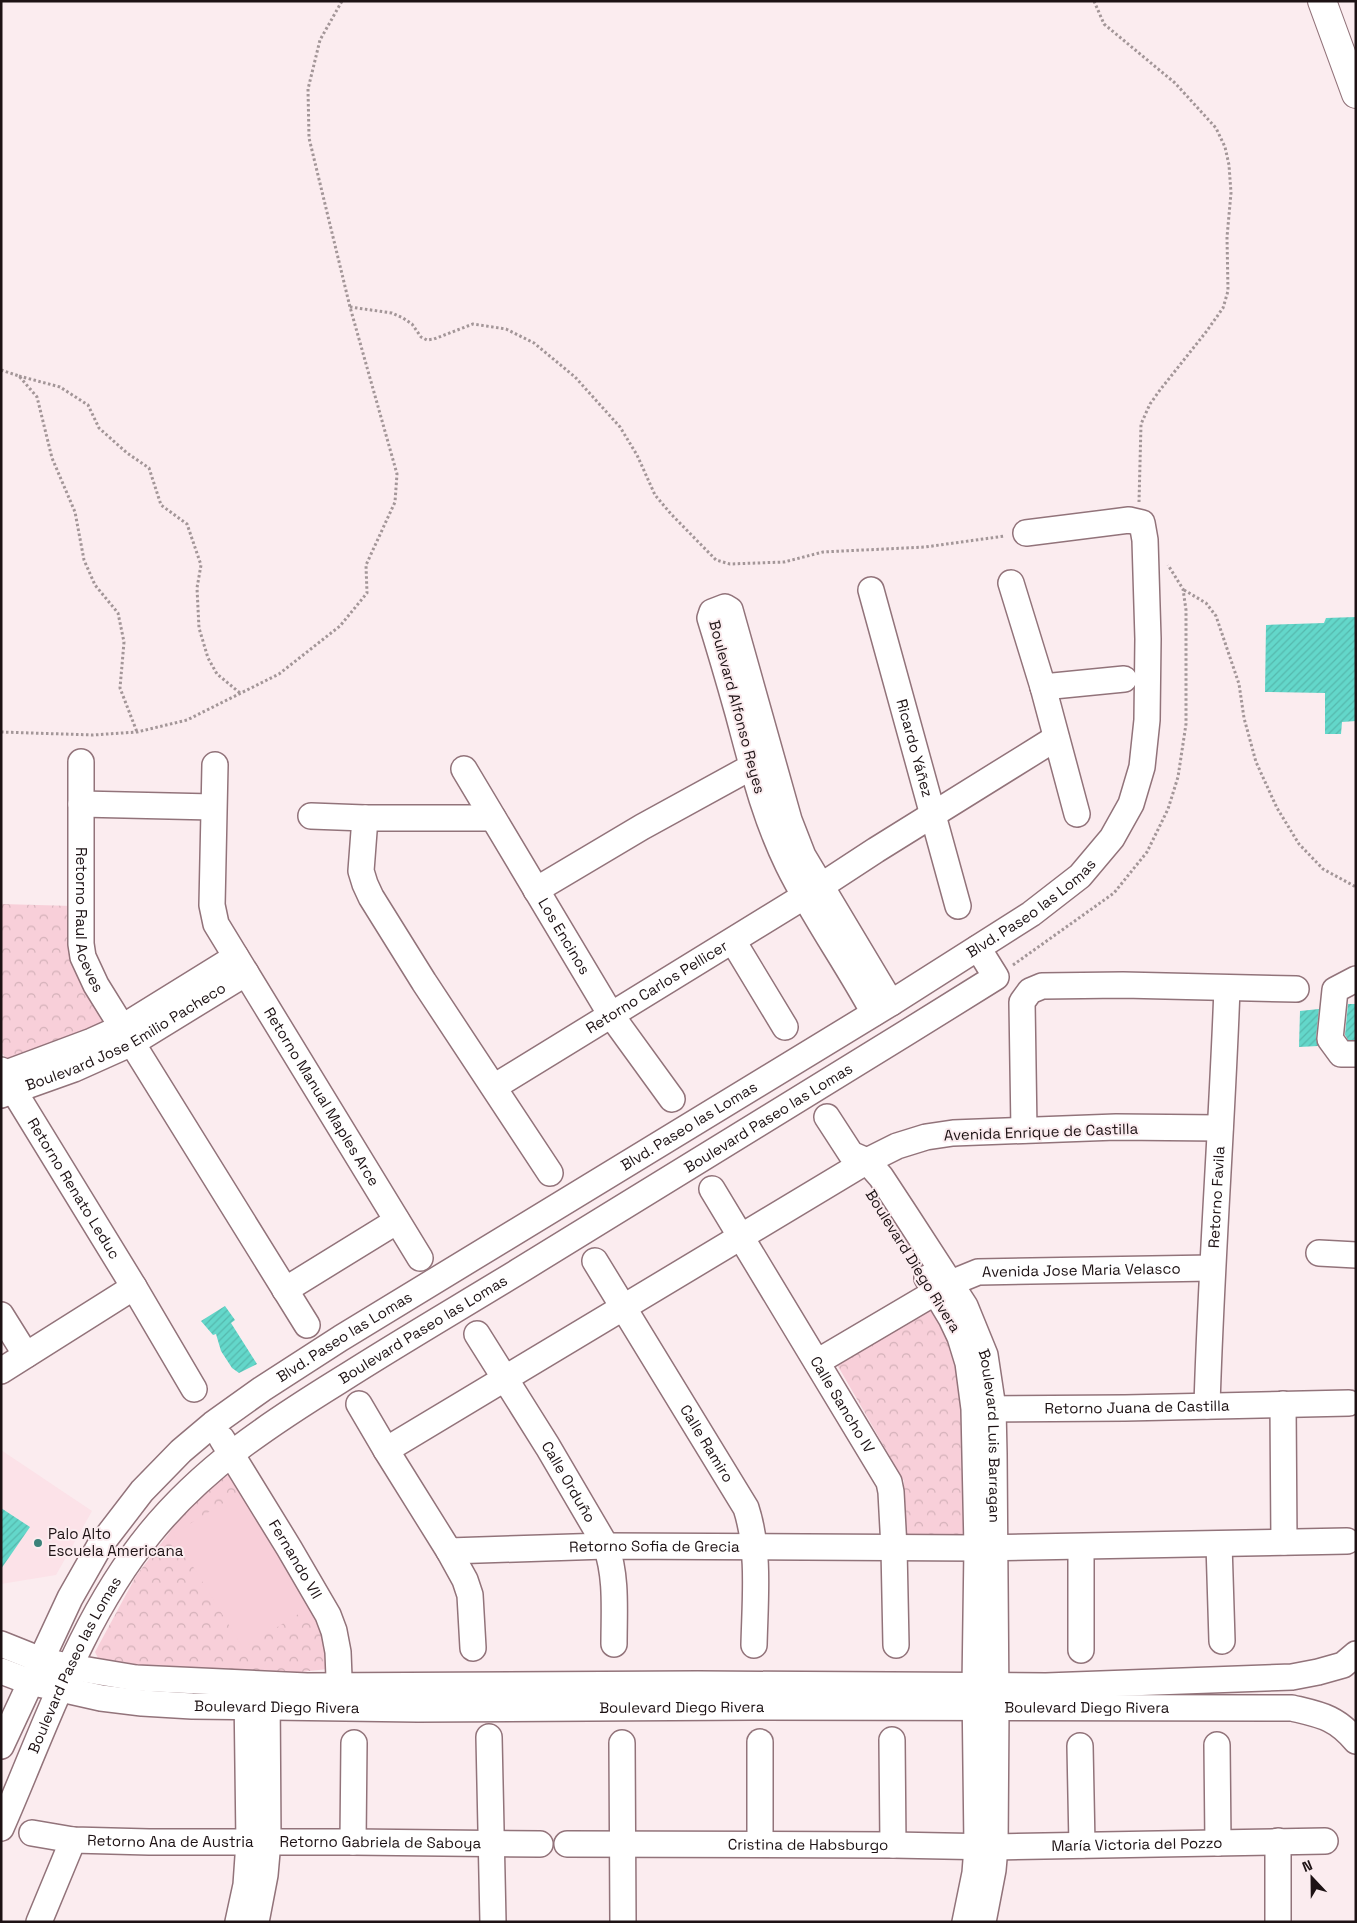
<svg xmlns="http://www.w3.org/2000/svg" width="1357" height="1923" font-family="'Space Grotesk',sans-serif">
  <defs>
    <pattern id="park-crowns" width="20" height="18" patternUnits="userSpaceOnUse" patternTransform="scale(1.25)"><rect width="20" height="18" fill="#f8cfd9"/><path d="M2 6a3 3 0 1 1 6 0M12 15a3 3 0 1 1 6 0" fill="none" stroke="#d4b1b9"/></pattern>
    <pattern id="building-hatch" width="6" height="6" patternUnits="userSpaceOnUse" patternTransform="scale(1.25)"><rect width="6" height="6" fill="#63d7ca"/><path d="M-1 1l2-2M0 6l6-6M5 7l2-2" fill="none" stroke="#56b8ad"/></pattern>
  </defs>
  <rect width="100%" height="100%" fill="#fbecef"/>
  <polygon fill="#fce2e8" points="1,1450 92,1511 56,1575 1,1584"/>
  <g fill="url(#park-crowns)">
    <polygon points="1,904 73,906 108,1023 9,1062 1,1052"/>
    <polygon points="938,1299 959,1336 970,1534 904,1535 904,1481 835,1361"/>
    <polygon points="234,1464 328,1627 328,1669 291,1673 141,1665 98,1658 95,1652 136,1576 182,1516"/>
  </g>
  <polygon fill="#f8cfd9" points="240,1493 310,1607 243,1648 173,1534"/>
  <g fill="url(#building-hatch)">
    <polygon points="1356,617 1356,721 1342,722 1341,734 1325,734 1325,693 1265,692 1266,625 1324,623 1326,618"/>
    <polygon points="1348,1004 1356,1004 1356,1040 1348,1040 1345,1035"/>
    <polygon points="1319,1009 1316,1038 1318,1046 1299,1047 1300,1011"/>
    <polygon points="225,1306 235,1320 231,1323 257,1364 239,1373 232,1368 221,1351 216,1334 213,1335 201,1321"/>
    <polygon points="1,1508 30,1527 1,1569"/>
  </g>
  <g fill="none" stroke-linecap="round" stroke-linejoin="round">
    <defs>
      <g id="minor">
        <polyline points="1011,583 1043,687 1077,814"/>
        <path id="s1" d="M 871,590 L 958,906"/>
        <polyline points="1043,687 1124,679"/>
        <path id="s2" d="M 81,762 L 81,944 L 83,957 L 96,985 L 307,1325"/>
        <path id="s3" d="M 215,765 L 212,905 L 216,924 L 420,1258"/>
        <path id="s4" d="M 464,769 L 611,1015 L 672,1099"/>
        <polyline points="81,804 213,807"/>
        <polyline points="311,816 365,818 493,818"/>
        <polyline points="365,818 361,871 365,884 371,897 424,982 550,1173"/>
        <polyline points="536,890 642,827 766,759"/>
        <polyline points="733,941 785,1027"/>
        <polyline points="1356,979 1335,990 1330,1039 1341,1054 1356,1054"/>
        <path d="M 874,1013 C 847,963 813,916 788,865 C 764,816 752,765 738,713 C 729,681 720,650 710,618 L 712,612 L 725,607 L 730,610 L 789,820 L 803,856 L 891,1003"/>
        <path id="s5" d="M 1,1070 L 134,1287 L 194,1389"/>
        <polyline points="1,1075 92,1041 123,1027 236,957"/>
        <path id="s6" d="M 494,1087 L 821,886 L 876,850 L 1056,738"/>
        <path id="s7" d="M 1,1095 L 74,1069 L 132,1043 L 246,973"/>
        <path id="s8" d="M 827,1117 L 851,1154 L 867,1161 L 881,1177 L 904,1212 L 965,1306 L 985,1355 L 993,1408 L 994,1454 L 996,1708 L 995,1847 L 993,1870 L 983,1922"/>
        <path id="s9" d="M 1220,1128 L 1116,1127 L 953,1133 L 926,1137 L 897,1146 L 867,1161 L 386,1450 L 449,1551 L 606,1546 L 977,1548 L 1347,1541"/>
        <polyline points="1024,1130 1022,1002 1030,991 1042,986 1123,985 1296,989"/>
        <path id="s10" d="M 712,1189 L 889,1482 L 891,1492 L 894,1548 L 896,1645"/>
        <polyline points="1319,1253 1356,1255"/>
        <path id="s11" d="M 595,1261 L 746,1508 C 760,1551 755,1600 754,1645"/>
        <polyline points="927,1278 951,1318 960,1337 968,1363 974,1409 977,1548 975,1686 977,1847 975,1873 965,1922"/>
        <polyline points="285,1290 397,1221"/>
        <polyline points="1,1315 26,1355"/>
        <path id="s12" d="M 477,1334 L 548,1447 L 606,1546 C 617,1577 614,1611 614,1644"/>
        <path id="s13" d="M 817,1362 L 951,1283 L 978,1272 L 1212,1268"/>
        <polyline points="1,1371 134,1287"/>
        <polyline points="359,1404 386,1450"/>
        <polyline points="1283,1404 1284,1542"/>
        <path id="s14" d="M 1207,1406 C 1211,1266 1222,1127 1227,988"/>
        <path id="s15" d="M 976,1409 L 1125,1408 L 1349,1403"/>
        <path id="s16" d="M 222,1439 L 289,1548 L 328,1615 L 334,1631 L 338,1652 L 340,1703"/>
        <polyline points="1219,1544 1222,1641"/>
        <polyline points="1081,1547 1081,1650"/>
        <polyline points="449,1551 465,1580 470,1595 473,1648"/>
        <polyline points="1,1644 41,1660 70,1667 136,1678 307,1686 698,1684 1046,1686 1292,1677 1318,1672 1343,1665 1356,1654"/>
        <path id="s17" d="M 1,1671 L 30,1682 L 101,1698 L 142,1703 L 192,1706 L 418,1709 L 753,1707 L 1292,1708 C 1321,1715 1336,1717 1356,1741"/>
        <polyline points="489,1737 493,1922"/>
        <polyline points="892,1740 893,1845"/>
        <polyline points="622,1743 623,1922"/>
        <polyline points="1217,1745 1218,1843"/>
        <path id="s18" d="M 1,1746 L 70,1598 L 99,1547 L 142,1491 L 181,1451 L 213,1424 L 262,1389 L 341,1338 L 891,1003 L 1031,914 L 1080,876 L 1112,838 L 1131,804 L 1142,767 L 1147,720 L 1148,639 L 1145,540 L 1142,523 L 1129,520 L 1026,533"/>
        <polyline points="1080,1746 1082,1845"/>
        <path id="s19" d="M 1,1828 C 45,1728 80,1619 150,1533 C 204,1467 268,1425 339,1381 C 400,1342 462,1306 524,1268 C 681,1172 839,1075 996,977 L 978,948"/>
        <path id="s20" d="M 32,1833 L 73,1840 L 149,1842 L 353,1842 L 540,1844"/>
        <polyline points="353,1842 354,1743"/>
        <path id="s21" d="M 567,1844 L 893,1845 L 995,1847 L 1325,1841"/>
        <polyline points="760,1844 760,1742"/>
        <polyline points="39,1922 73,1840"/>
        <polyline points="238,1922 246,1885 249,1842 247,1691"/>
        <polyline points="256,1922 265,1875 268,1841 267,1690"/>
        <polyline points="1278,1922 1278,1841"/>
      </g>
      <polyline id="highway" points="1322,1 1356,94"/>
    </defs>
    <use href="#minor" stroke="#92737a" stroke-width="28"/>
    <use href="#highway" stroke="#92737a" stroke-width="30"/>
    <g stroke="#a39698" stroke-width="3" stroke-dasharray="2.5 2.5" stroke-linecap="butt">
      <polyline points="1094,1 1104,24 1175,83 1216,128 1225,147 1229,165 1231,193 1227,237 1228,291 1223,308 1206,332 1160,390 1150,404 1141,424 1139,502"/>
      <polyline points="350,307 392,313 403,318 412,324 421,337 427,340 434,339 473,324 506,329 534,343 575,377 620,427 637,455 655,495 671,514 716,560 730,564 784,562 823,552 925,547 1005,536"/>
      <polyline points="1,370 19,376 37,397 52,458 75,512 84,560 95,585 118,613 124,642 120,688 137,732"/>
      <polyline points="19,376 60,387 88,405 99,428 127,453 149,468 161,505 187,524 201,565 197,588 199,628 208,658 217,674 240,693"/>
      <polyline points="1184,590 1206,603 1216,616 1239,684 1244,718 1256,762 1277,808 1299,844 1323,869 1356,887"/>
      <polyline points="1,732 93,735 137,732 187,720 279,674 340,626 367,593 366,565 395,502 397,474 350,307 309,138 308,89 320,40 342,1"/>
      <polyline points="1013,965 1114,893 1147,852 1168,809 1178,777 1186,724 1186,610 1183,589 1168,565"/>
    </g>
    <use href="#minor" stroke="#fff" stroke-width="25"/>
    <use href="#highway" stroke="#fff" stroke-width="28"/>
  </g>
  <circle fill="#3b827a" stroke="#fbecef" stroke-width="2" cx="38" cy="1543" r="5"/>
  <g text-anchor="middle" stroke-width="4" stroke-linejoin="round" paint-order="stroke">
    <g font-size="15" fill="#1d1214" stroke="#fbecef">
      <text transform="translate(737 707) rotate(75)" y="5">Boulevard Alfonso Reyes</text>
      <text dy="5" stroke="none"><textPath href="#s1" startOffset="164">Ricardo Yáñez</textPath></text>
      <text dy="5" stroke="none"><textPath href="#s18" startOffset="1358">Blvd. Paseo las Lomas</textPath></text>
      <text dy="5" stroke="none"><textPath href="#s2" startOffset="159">Retorno Raul Aceves</textPath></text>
      <text dy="5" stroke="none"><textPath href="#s4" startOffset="195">Los Encinos</textPath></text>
      <text dy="5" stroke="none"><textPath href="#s6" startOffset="191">Retorno Carlos Pellicer</textPath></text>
      <text dy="5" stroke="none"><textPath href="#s7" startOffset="138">Boulevard Jose Emilio Pacheco</textPath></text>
      <text dy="5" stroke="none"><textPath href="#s3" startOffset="362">Retorno Manual Maples Arce</textPath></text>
      <text dy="5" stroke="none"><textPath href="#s19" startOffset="1079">Boulevard Paseo las Lomas</textPath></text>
      <text dy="5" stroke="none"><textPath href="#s18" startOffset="952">Blvd. Paseo las Lomas</textPath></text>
      <text transform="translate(1041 1132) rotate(-2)" y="5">Avenida Enrique de Castilla</text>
      <text dy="5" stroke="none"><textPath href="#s5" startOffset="139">Retorno Renato Leduc</textPath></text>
      <text dy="5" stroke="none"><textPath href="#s14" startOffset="209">Retorno Favila</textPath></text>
      <text transform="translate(913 1261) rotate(58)" y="5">Boulevard Diego Rivera</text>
      <text dy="5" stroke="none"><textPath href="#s13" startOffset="288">Avenida Jose Maria Velasco</textPath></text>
      <text dy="5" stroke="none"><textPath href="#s19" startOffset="674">Boulevard Paseo las Lomas</textPath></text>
      <text dy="5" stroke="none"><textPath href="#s18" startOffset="548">Blvd. Paseo las Lomas</textPath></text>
      <text dy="5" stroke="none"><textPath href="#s10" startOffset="252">Calle Sancho IV</textPath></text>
      <text dy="5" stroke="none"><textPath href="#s15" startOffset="161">Retorno Juana de Castilla</textPath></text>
      <text dy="5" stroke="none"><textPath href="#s8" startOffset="371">Boulevard Luis Barragan</textPath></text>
      <text dy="5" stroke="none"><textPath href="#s11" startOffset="214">Calle Ramiro</textPath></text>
      <text dy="5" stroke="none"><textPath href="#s12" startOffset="174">Calle Orduño</textPath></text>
      <text dy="5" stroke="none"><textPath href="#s9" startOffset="1244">Retorno Sofia de Grecia</textPath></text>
      <text dy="5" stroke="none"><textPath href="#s16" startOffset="141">Fernando VII</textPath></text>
      <text dy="5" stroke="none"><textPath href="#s19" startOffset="179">Boulevard Paseo las Lomas</textPath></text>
      <text dy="5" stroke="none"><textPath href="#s17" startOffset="280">Boulevard Diego Rivera</textPath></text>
      <text dy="5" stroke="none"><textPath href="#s17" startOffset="685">Boulevard Diego Rivera</textPath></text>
      <text dy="5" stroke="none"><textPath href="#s17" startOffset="1090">Boulevard Diego Rivera</textPath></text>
      <text dy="5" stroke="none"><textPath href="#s20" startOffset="139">Retorno Ana de Austria</textPath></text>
      <text dy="5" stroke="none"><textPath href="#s20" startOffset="349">Retorno Gabriela de Saboya</textPath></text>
      <text dy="5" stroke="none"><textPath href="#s21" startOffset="241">Cristina de Habsburgo</textPath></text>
      <text dy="5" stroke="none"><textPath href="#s21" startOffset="570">María Victoria del Pozzo</textPath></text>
    </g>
    <g font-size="15" fill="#1d1214" stroke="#fbecef" text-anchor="start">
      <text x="48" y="1539">Palo Alto<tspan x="48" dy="17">Escuela Americana</tspan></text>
    </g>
  </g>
  <rect width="1357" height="1923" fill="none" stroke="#1d1214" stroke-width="5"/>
  <g transform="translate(1312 1878) rotate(338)" stroke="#fbecef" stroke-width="4" paint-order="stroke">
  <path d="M0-4L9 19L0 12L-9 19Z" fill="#1d1214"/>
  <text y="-8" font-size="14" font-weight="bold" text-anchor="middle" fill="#1d1214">N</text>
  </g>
</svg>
